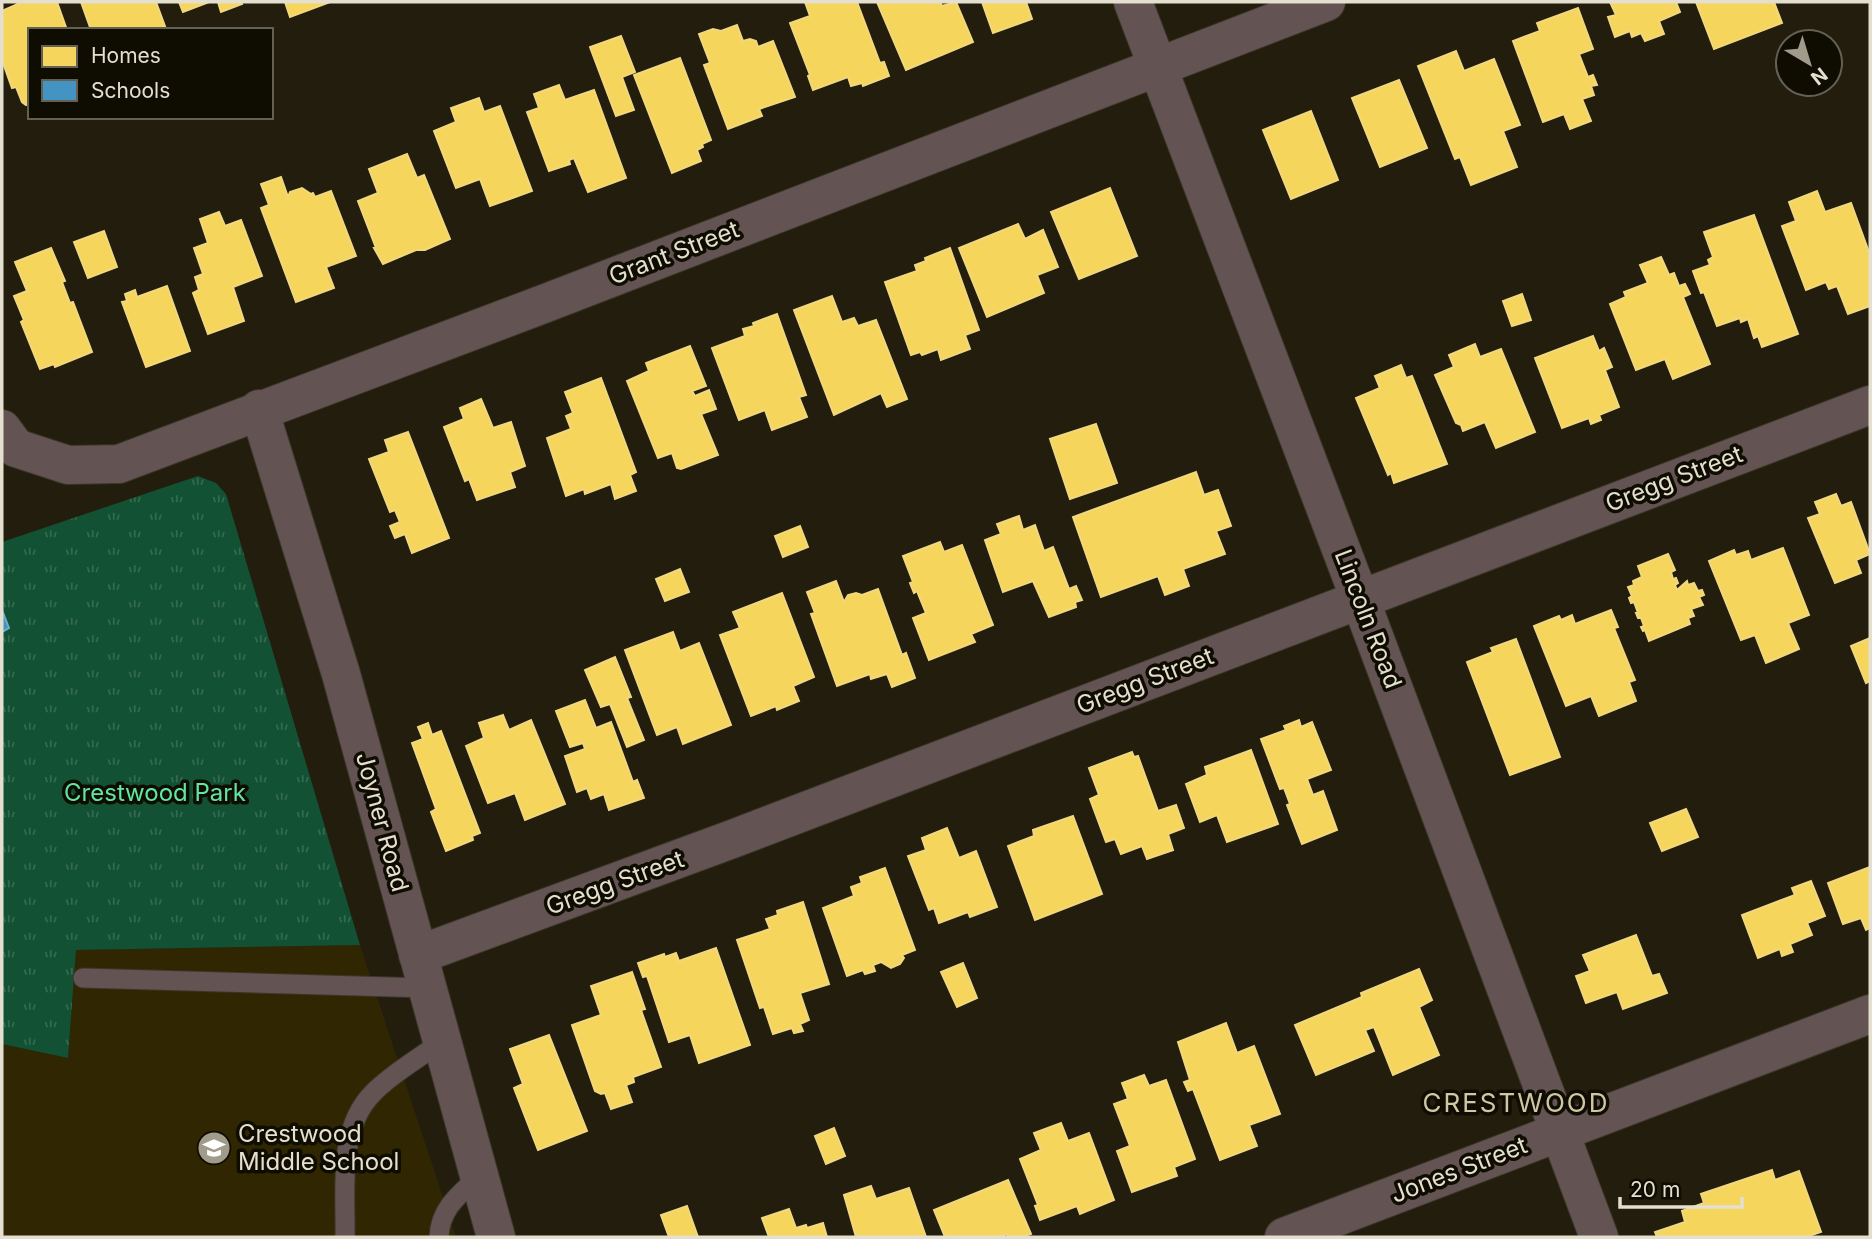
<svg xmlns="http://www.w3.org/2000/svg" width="1872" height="1239" font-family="Inter,sans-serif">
  <defs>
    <pattern id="grass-tufts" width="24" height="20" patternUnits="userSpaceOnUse" patternTransform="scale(1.75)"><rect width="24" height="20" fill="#125133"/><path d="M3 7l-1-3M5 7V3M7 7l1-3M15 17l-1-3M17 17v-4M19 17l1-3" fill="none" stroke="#346a4f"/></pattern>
  </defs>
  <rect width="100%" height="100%" fill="#221d0c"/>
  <polygon fill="#302702" points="360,945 456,1237 2,1237 2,1044 68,1058 76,950"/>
  <polygon fill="url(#grass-tufts)" points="198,476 216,483 226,494 360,945 76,950 68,1058 2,1044 2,542"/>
  <g fill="#f6d55c" stroke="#f1d87e" stroke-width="2">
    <polygon points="17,2 57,2 67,30 30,30 30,103 26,105 22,102 16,87 12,88 2,60 2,11 18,4"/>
    <polygon points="81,2 156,2 166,29 91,30"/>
    <polygon points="179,2 209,2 183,12"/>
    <polygon points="218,2 241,2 242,4 221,12"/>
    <polygon points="285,2 330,2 290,17"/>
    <polygon points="805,2 857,2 880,63 884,62 889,76 863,86 862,83 851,86 848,77 813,90 808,76 810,75 790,23 810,16"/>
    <polygon points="877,2 940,2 942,6 956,2 973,42 906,70"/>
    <polygon points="982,2 1026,2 1032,19 993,33"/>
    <polygon points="1610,2 1676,2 1680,12 1659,21 1664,34 1645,41 1641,33 1632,37 1630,31 1615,37 1608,17 1616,15"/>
    <polygon points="1696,2 1774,2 1782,23 1714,49"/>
    <polygon points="1578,8 1593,49 1579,54 1588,77 1593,75 1597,85 1591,86 1594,95 1582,99 1591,121 1570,129 1564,114 1543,122 1513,41 1540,31 1537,23"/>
    <polygon points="737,25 743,41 750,39 756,41 758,47 773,41 795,97 759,109 762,116 728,129 704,65 710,63 699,34 713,29 721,31"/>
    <polygon points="621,36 635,72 622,77 634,110 616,116 590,47"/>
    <polygon points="1456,51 1464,71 1494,59 1520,125 1503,131 1517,167 1471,185 1460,157 1455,159 1418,66"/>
    <polygon points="680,58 711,140 702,144 703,147 697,150 701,161 672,173 634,75"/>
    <polygon points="1399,80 1427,148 1380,167 1352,98"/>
    <polygon points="559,85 565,100 594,90 626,178 588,192 574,158 569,160 570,164 549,171 527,112 539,108 534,94"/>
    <polygon points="479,98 484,112 500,106 532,191 490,206 480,179 456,188 434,131 456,122 451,108"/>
    <polygon points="1311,111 1338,180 1291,199 1263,130"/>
    <polygon points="407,154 417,178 424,175 450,239 425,250 416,250 383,264 374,248 376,248 358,201 378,193 369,169"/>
    <polygon points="281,177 288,197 290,192 302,188 311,194 313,193 315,197 331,191 356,256 326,267 334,288 296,302 261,208 269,205 261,184"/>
    <polygon points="1110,188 1137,256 1079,279 1051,212"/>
    <polygon points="1817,191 1825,212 1851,203 1870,255 1870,306 1848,314 1837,286 1829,289 1826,282 1806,290 1782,226 1796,221 1789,202"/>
    <polygon points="219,212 225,226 241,220 262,276 233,287 244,321 208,334 193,293 199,290 195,277 203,274 194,248 208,243 200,219"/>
    <polygon points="1754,215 1798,334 1762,347 1758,336 1754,338 1748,319 1741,322 1740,318 1717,326 1704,292 1701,293 1693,271 1710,265 1708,260 1713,257 1704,232"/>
    <polygon points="1018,224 1025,239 1043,230 1058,267 1037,275 1044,293 987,317 959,248"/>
    <polygon points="104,231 117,267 88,278 74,242"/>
    <polygon points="51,248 65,281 62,282 70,303 73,302 92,352 55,367 54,364 40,369 21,322 24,320 14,296 27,291 15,262"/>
    <polygon points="950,248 979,330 965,335 970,349 941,360 938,349 922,355 920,352 911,355 885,282 917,271 915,265 926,261 925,258"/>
    <polygon points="1661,257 1669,275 1674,273 1679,286 1685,284 1690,294 1683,297 1710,364 1673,379 1665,359 1636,370 1610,304 1626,297 1624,292 1648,283 1640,265"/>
    <polygon points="167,286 190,351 146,367 122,302 127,301 125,294 135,290 137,297"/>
    <polygon points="1522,294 1531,320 1512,326 1503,301"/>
    <polygon points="832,296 842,322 854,318 858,326 876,320 907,399 887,407 881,393 834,415 794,310"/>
    <polygon points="777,314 806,395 799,397 807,417 772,430 765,410 739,420 712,348 745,336 743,329 754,326 753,323"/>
    <polygon points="1593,336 1599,351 1604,348 1612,367 1605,370 1619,407 1599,415 1601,420 1591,424 1589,418 1562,428 1535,358"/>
    <polygon points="1475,344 1480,357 1501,349 1535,432 1496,448 1485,422 1463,431 1461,425 1456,423 1435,375 1454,367 1449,355"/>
    <polygon points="690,346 706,386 692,391 695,396 709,390 716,409 701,414 718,455 681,469 677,468 672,453 658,458 627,381 649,371 646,363"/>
    <polygon points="1401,365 1406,378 1412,376 1447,464 1394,483 1391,473 1388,475 1356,398 1380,388 1375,376"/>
    <polygon points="601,378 636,472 630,475 636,491 615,499 611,484 585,494 584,489 566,496 547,438 571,429 566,416 573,413 565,392"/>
    <polygon points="481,399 493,428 511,422 525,466 510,472 515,487 477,500 469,479 465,481 444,427 464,419 460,408"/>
    <polygon points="1096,424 1117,483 1070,499 1050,439"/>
    <polygon points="408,432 449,538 412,553 405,534 395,538 390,526 400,522 395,510 390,512 369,459 389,452 385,440"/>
    <polygon points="1196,472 1204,495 1218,490 1231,526 1216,531 1225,554 1183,569 1189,586 1165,595 1158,576 1101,597 1073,517"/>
    <polygon points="1836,494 1841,506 1851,502 1870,554 1856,560 1861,573 1835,583 1808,518 1820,514 1815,502"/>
    <polygon points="1019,516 1023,530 1035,525 1044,551 1053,547 1069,589 1076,586 1082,600 1075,602 1076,607 1049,617 1033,581 1003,592 985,540 1001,534 997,524"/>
    <polygon points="800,526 808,547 783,557 775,536"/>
    <polygon points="940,542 944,552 962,545 993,625 971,634 975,642 929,660 913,618 926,613 917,591 914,593 910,583 913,582 903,556"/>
    <polygon points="1783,548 1809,615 1788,623 1799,649 1766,663 1755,635 1741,640 1709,561 1734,550 1736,555 1748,551 1751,560"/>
    <polygon points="1668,554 1675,570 1671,572 1673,579 1676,578 1678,583 1675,585 1677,590 1687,581 1688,585 1694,583 1698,591 1702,590 1704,595 1699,597 1703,605 1691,609 1694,616 1688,618 1690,624 1649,641 1645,630 1643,631 1641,627 1644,626 1641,618 1638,618 1636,613 1638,613 1634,602 1631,603 1629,598 1632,596 1628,587 1634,585 1633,581 1642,577 1638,566"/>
    <polygon points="680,569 689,592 665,601 656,579"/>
    <polygon points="836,581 844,602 848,595 856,593 862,595 878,589 902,655 906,653 915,678 892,687 887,674 871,679 870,674 837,686 811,614 815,613 807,592"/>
    <polygon points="782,593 814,677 793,686 799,701 777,710 776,706 751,716 720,635 740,628 733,612"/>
    <polygon points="1611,610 1618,627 1614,628 1635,680 1629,682 1636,701 1599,716 1591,696 1566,706 1534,626 1559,616 1561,620 1572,615 1575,624"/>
    <polygon points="673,632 680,651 699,643 731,725 683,744 677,727 657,735 625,650"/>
    <polygon points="1870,638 1870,681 1866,683 1851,646"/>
    <polygon points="1516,639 1560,757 1510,775 1467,662 1493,652 1491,648"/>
    <polygon points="615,657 631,697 627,698 644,740 627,747 610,704 601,707 585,670"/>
    <polygon points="585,700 596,728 611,722 633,782 637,780 644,798 609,810 604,794 591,799 587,788 577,792 565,756 585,749 583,743 570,747 556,711"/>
    <polygon points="503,715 509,730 531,720 565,804 525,820 515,793 488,803 466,746 484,738 479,723"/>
    <polygon points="1299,720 1301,727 1312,722 1331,770 1307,779 1313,795 1323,791 1337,830 1302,844 1287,805 1290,804 1284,788 1280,789 1261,739 1286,730 1284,726"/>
    <polygon points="428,723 432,735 441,731 480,833 472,836 473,840 446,851 431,812 436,809 412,743 423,739 418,727"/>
    <polygon points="1251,750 1278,824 1227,842 1217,815 1200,822 1186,784 1207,775 1205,767"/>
    <polygon points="1132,752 1134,757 1138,756 1158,811 1176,805 1184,828 1168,834 1173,850 1147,859 1142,846 1121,854 1115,839 1106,842 1090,799 1099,795 1089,768"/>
    <polygon points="1686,809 1698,837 1662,851 1650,823"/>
    <polygon points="1073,816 1102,894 1035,920 1008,846 1034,836 1033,830"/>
    <polygon points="947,828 959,858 976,851 997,907 970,917 968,912 939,923 934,908 929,910 908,856 926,850 922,838"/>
    <polygon points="1870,867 1870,928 1866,930 1861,918 1843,924 1828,883"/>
    <polygon points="885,868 915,950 902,955 904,958 900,964 891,968 881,962 873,965 875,971 865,974 863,970 847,976 823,908 854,896 851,887 862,883 860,877"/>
    <polygon points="1811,881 1825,916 1807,923 1812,935 1790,944 1793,952 1782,956 1780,949 1758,958 1742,915 1795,895 1792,888"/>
    <polygon points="803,902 829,984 800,993 809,1020 800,1024 803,1031 794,1033 792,1028 773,1034 764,1007 760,1008 737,940 770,929 766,919 778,915 777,911"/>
    <polygon points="1636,935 1652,976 1659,974 1667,993 1623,1009 1617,992 1586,1003 1576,976 1590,971 1583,955"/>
    <polygon points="716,948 750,1045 699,1063 690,1035 669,1042 647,976 643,977 638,963 664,954 665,957 676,953 679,961"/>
    <polygon points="963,963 977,998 957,1007 941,972"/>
    <polygon points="1419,969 1432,1000 1419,1007 1439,1055 1393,1075 1374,1027 1365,1030 1374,1051 1316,1075 1295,1025 1362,997 1361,993"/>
    <polygon points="632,972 645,1009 641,1010 661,1067 633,1077 634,1082 626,1085 632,1102 611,1109 605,1093 601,1094 595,1091 572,1025 601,1015 591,986"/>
    <polygon points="1226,1023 1237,1053 1254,1046 1280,1114 1249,1125 1257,1146 1220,1160 1193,1089 1188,1091 1184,1082 1190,1080 1178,1042"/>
    <polygon points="549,1035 587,1131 538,1150 514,1088 523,1084 510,1049"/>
    <polygon points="1144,1075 1149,1086 1166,1080 1195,1159 1174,1167 1177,1176 1132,1192 1117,1151 1130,1146 1114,1104 1128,1099 1122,1083"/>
    <polygon points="1061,1123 1068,1141 1089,1133 1114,1200 1080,1214 1077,1206 1040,1220 1035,1206 1038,1205 1020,1159 1041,1150 1034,1133"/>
    <polygon points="834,1128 845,1156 826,1164 815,1136"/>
    <polygon points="1772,1170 1775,1180 1799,1171 1821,1232 1806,1237 1657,1237 1655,1232 1685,1222 1682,1211 1704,1203 1701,1194"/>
    <polygon points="1008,1180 1031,1234 1022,1237 1008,1237 1007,1234 999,1237 945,1237 934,1210"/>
    <polygon points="871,1186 876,1199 909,1188 926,1237 856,1237 844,1195"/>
    <polygon points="687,1206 698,1237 669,1237 661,1215"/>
    <polygon points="789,1209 796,1228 806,1225 807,1228 823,1223 827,1237 769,1237 762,1218"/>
  </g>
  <polygon fill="#4393c3" stroke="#73aac6" stroke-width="2" points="2,610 9,628 2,632"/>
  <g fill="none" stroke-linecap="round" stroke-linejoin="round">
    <defs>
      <g id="lane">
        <polyline points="83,978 427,988"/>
        <path d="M 345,1237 C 346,1190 337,1129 373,1093 C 392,1073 420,1058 442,1041"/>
        <path d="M 439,1237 C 440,1208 460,1194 479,1176"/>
      </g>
      <g id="street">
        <polyline points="1133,2 1360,599 1599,1237"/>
        <polyline points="259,409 341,674 496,1237"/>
        <polyline points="2,429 16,448 68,465 119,464 546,303 1326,2"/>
        <polyline points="418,955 735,838 1870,405"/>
        <polyline points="1284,1237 1870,1014"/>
      </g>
    </defs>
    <use href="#lane" stroke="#3b3729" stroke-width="21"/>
    <use href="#street" stroke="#3b3729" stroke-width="40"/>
    <use href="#lane" stroke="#635352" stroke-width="19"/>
    <use href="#street" stroke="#635352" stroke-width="38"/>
  </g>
  <defs>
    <symbol id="school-disc" viewBox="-11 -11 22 22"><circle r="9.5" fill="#a09b8a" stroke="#0f0c02"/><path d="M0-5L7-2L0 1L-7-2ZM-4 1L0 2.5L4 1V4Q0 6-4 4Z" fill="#fff"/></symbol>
  </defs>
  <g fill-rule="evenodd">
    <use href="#school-disc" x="195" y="1129" width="38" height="38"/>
  </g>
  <g text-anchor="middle" stroke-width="7" stroke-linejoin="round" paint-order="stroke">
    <g font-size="24" fill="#e4dfce" stroke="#0f0c02">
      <text transform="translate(674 253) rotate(-21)" y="8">Grant Street</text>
      <text transform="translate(1674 479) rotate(-21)" y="8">Gregg Street</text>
      <text transform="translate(1368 619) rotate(69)" y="8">Lincoln Road</text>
      <text transform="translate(1145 681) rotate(-21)" y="8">Gregg Street</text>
      <text transform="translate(382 822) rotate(75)" y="8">Joyner Road</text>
      <text transform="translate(615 883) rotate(-20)" y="8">Gregg Street</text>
      <text transform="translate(1459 1170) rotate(-21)" y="8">Jones Street</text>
    </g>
    <g font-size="24" fill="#60e6a3" stroke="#0f0c02">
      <text x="155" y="801">Crestwood Park</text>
    </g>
    <g font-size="24" fill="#e4dfce" stroke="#0f0c02" text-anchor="start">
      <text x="238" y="1142">Crestwood<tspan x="238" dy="28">Middle School</tspan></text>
    </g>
    <g font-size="26" letter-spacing="2" fill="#cfc6a4" stroke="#0f0c02">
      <text x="1516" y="1112">CRESTWOOD</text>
    </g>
  </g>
  <rect width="1872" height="1239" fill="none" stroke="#e4dfce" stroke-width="7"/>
  <rect x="28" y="28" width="245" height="91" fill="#0f0c02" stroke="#646054" stroke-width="2"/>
  <rect x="42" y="46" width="35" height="21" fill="#f6d55c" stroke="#646054" stroke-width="2"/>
  <text x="91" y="63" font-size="21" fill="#e4dfce">Homes</text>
  <rect x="42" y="80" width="35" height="21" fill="#4393c3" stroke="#646054" stroke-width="2"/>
  <text x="91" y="98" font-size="21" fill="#e4dfce">Schools</text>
  <g transform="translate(1809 63) rotate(142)"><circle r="33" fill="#0f0c02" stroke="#646054" stroke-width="2"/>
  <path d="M0-5L12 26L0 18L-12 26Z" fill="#a09b8a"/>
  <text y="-10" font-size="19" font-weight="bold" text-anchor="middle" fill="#e4dfce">N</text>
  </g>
  <path d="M1620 1197v10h122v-10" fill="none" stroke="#e4dfce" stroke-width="3.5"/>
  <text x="1630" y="1197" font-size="21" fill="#e4dfce" stroke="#0f0c02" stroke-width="5" paint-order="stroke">20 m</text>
</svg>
